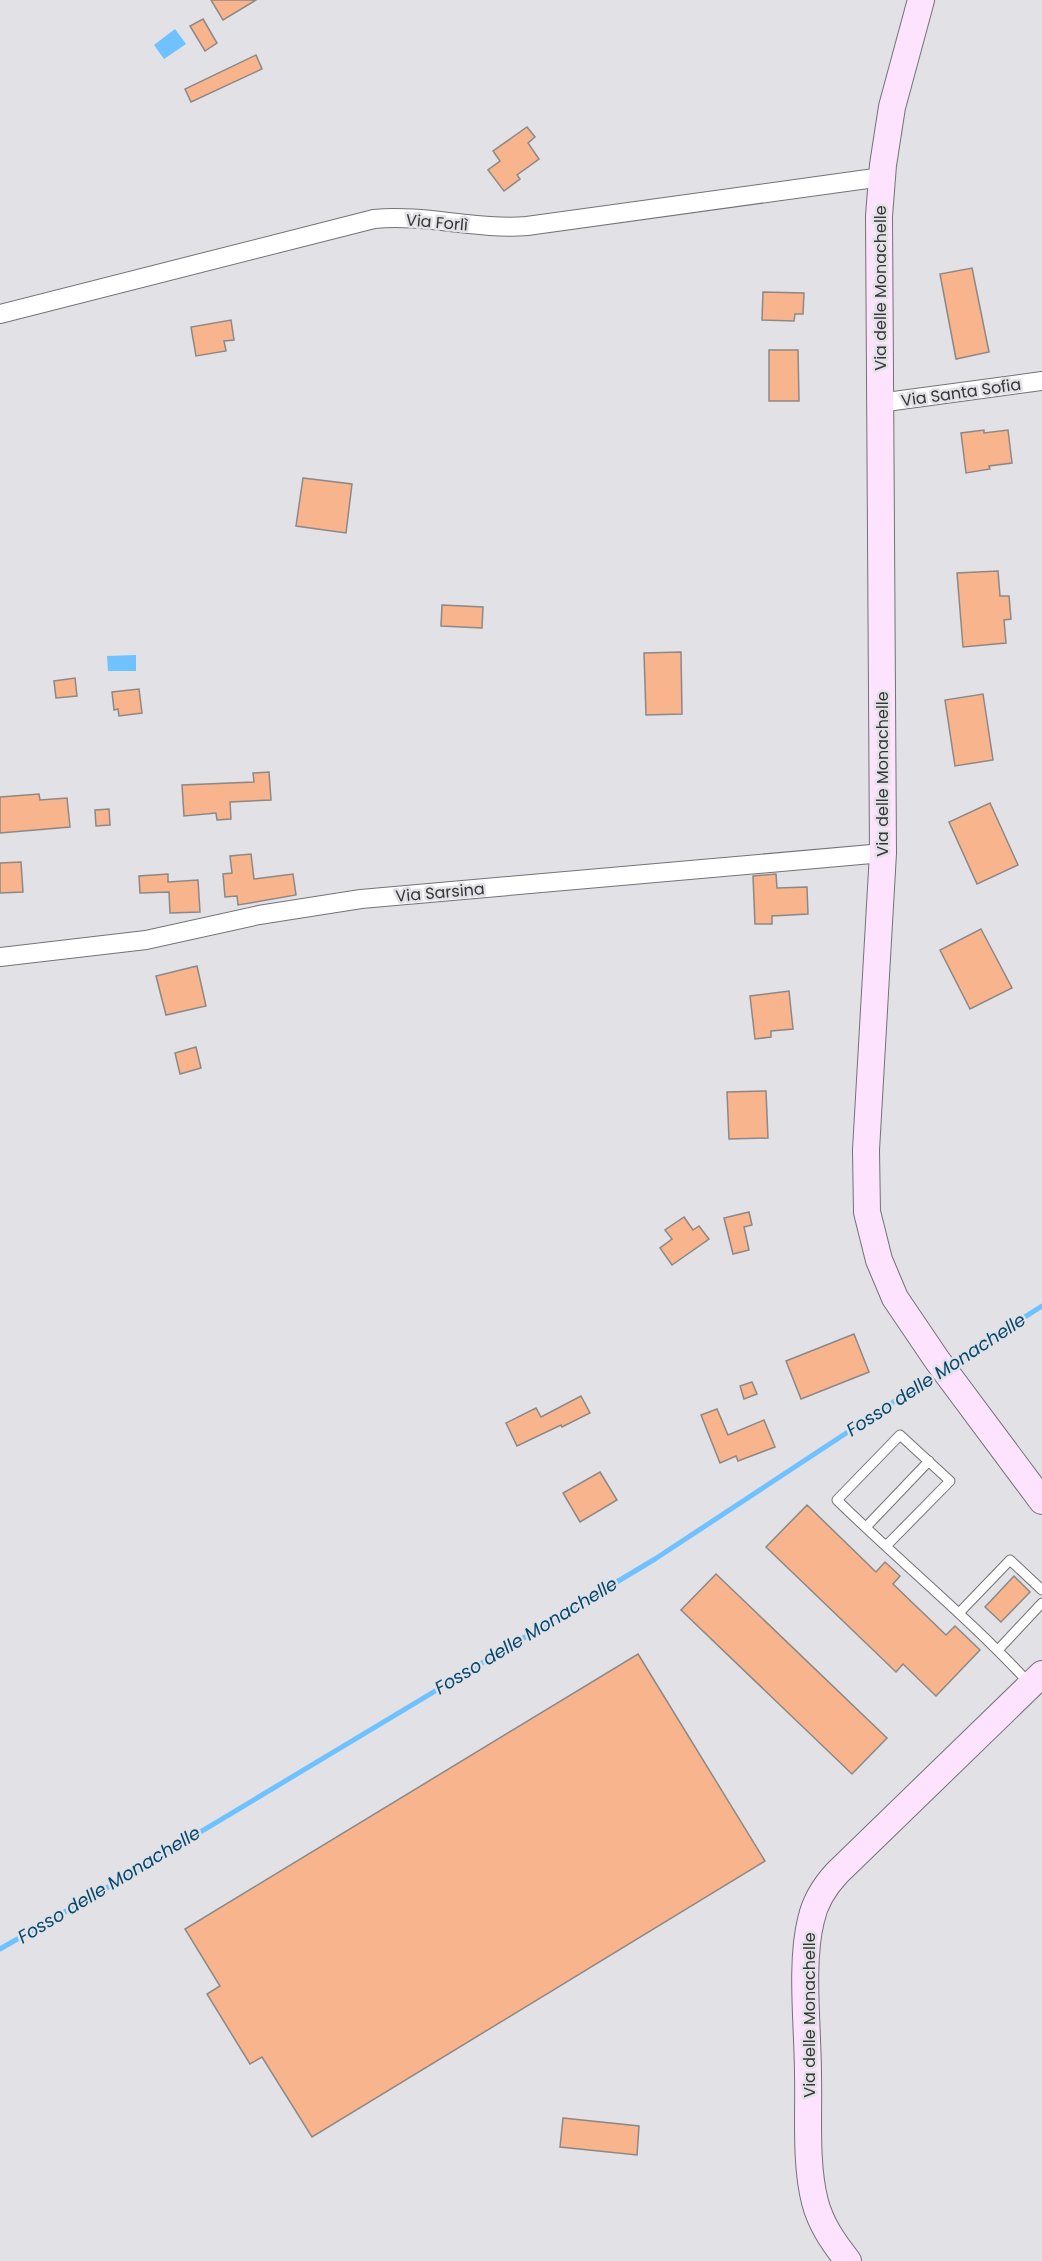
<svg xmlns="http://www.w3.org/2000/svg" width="1042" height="2261" font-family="Poppins,sans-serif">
  <rect width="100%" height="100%" fill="#e1e1e6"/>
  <g fill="#6fc2ff">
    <polygon points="175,29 186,44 164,59 154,45"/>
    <polygon points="136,655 136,671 108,671 107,656"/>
  </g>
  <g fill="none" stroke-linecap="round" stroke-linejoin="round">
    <g stroke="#6fc2ff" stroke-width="5">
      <polyline points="949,1365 1042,1306"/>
      <polyline points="0,1949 122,1879 655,1559 939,1372"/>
    </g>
  </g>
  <g fill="#f8b48d" stroke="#8d8886" stroke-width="1.5">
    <polygon points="211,0 256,0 223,20"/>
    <polygon points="203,19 217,43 205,51 190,26"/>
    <polygon points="256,55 262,69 191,102 185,89"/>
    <polygon points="527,127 535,137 528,143 539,159 517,175 520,179 504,191 488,170 500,161 493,151"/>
    <polygon points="972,268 989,352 956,359 940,274"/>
    <polygon points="763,292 804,293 803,314 795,314 794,321 762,320"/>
    <polygon points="231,320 234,340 224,341 226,351 196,356 191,327"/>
    <polygon points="769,350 798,350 799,401 769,401"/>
    <polygon points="984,430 984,433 1008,430 1012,463 989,466 990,469 966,473 961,433"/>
    <polygon points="303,478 352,484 346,533 296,526"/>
    <polygon points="998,571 1000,596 1009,596 1011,619 1004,620 1006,643 963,647 957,573"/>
    <polygon points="442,605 483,607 482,628 441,626"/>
    <polygon points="681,652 682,714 646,715 644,653"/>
    <polygon points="75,678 77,696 56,698 54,681"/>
    <polygon points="139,689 142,713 119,716 118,709 114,710 112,692"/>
    <polygon points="983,694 993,760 955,766 945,700"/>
    <polygon points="269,772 271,800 230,802 231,819 217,820 216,813 184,816 182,785 254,782 253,773"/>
    <polygon points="39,794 40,800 67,798 70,827 0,833 0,797"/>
    <polygon points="990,803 1018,865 977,884 949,822"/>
    <polygon points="109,809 110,825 96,826 95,810"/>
    <polygon points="251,854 254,879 293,874 296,895 238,905 237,896 225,897 223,874 232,873 230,856"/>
    <polygon points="21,862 23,892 0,893 0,863"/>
    <polygon points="168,874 168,882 198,880 200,912 170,913 169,892 140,893 139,876"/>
    <polygon points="776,874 777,888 807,887 808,914 772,916 772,924 755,924 753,876"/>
    <polygon points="981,929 1012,988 970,1009 940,950"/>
    <polygon points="197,966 206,1006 166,1015 156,976"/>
    <polygon points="789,991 793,1029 771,1031 771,1037 755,1039 750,996"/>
    <polygon points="196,1047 201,1068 180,1074 175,1053"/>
    <polygon points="766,1091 768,1138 729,1139 727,1092"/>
    <polygon points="749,1212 752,1225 744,1227 749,1250 733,1254 724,1218"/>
    <polygon points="684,1217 693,1230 699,1226 709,1239 672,1265 660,1248 672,1239 665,1230"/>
    <polygon points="854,1334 869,1372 801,1399 786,1361"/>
    <polygon points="752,1382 757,1394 744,1399 740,1386"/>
    <polygon points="581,1396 590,1413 562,1427 561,1425 517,1446 506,1423 536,1408 541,1417"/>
    <polygon points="717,1409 728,1435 764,1420 775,1447 738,1461 736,1456 720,1463 701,1415"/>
    <polygon points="600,1472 617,1500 580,1522 563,1493"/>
    <polygon points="807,1505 876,1572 885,1562 900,1576 893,1584 946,1635 955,1626 980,1650 936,1696 903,1664 896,1672 766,1547"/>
    <polygon points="716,1574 887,1738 852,1774 681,1610"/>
    <polygon points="1014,1576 1030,1592 1001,1622 985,1607"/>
    <polygon points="638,1654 765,1861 312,2137 262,2057 250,2064 207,1994 220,1986 185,1929"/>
    <polygon points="563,2118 639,2126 637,2155 560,2147"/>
  </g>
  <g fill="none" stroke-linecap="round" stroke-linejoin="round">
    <defs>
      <g id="lane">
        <polyline points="866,1527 929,1461"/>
        <path d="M 886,1546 L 950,1481 L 900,1435 L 837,1500 C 900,1562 969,1618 1029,1683"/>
        <polyline points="959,1613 1010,1560 1042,1590"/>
        <polyline points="998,1650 1042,1603"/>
      </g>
      <g id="street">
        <path d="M 0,314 L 374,219 C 425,214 476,230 527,226 L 882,177"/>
        <polyline points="879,403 1042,381"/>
        <polyline points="0,957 146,940 259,915 361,899 883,853"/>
      </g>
      <g id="secondary">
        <polyline points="921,0 892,107 883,165 879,216 883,853 866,1150 867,1212 879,1260 895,1298 937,1360 1042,1501"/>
        <path d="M 848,2261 C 834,2243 821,2225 815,2202 C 805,2163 809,2115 808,2075 C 808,2029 800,1963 811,1920 C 815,1901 824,1887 837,1873 L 1042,1674"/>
      </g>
    </defs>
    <use href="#lane" stroke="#737277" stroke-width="11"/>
    <use href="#street" stroke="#737277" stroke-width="20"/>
    <use href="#secondary" stroke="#737277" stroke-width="28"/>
    <use href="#lane" stroke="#fff" stroke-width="9"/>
    <use href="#street" stroke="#fff" stroke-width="18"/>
    <use href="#secondary" stroke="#fee3fe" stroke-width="26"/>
  </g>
  <g text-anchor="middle" stroke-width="5" stroke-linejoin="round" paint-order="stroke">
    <g font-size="16" fill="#353537" stroke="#e1e1e6">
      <text transform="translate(437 222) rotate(5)" y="6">Via Forlì</text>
      <text transform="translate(880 288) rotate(-90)" y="6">Via delle Monachelle</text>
      <text transform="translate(961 392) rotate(-8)" y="6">Via Santa Sofia</text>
      <text transform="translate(882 774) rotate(-90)" y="6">Via delle Monachelle</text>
      <text transform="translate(440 892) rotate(-5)" y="6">Via Sarsina</text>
      <text transform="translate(809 2015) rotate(-90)" y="6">Via delle Monachelle</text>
    </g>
    <g font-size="18" font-style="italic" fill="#03476e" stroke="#e1e1e6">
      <text transform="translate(936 1375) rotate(-33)" y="6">Fosso delle Monachelle</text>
      <text transform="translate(526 1636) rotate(-31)" y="6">Fosso delle Monachelle</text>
      <text transform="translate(109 1885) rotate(-31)" y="6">Fosso delle Monachelle</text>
    </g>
  </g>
</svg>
